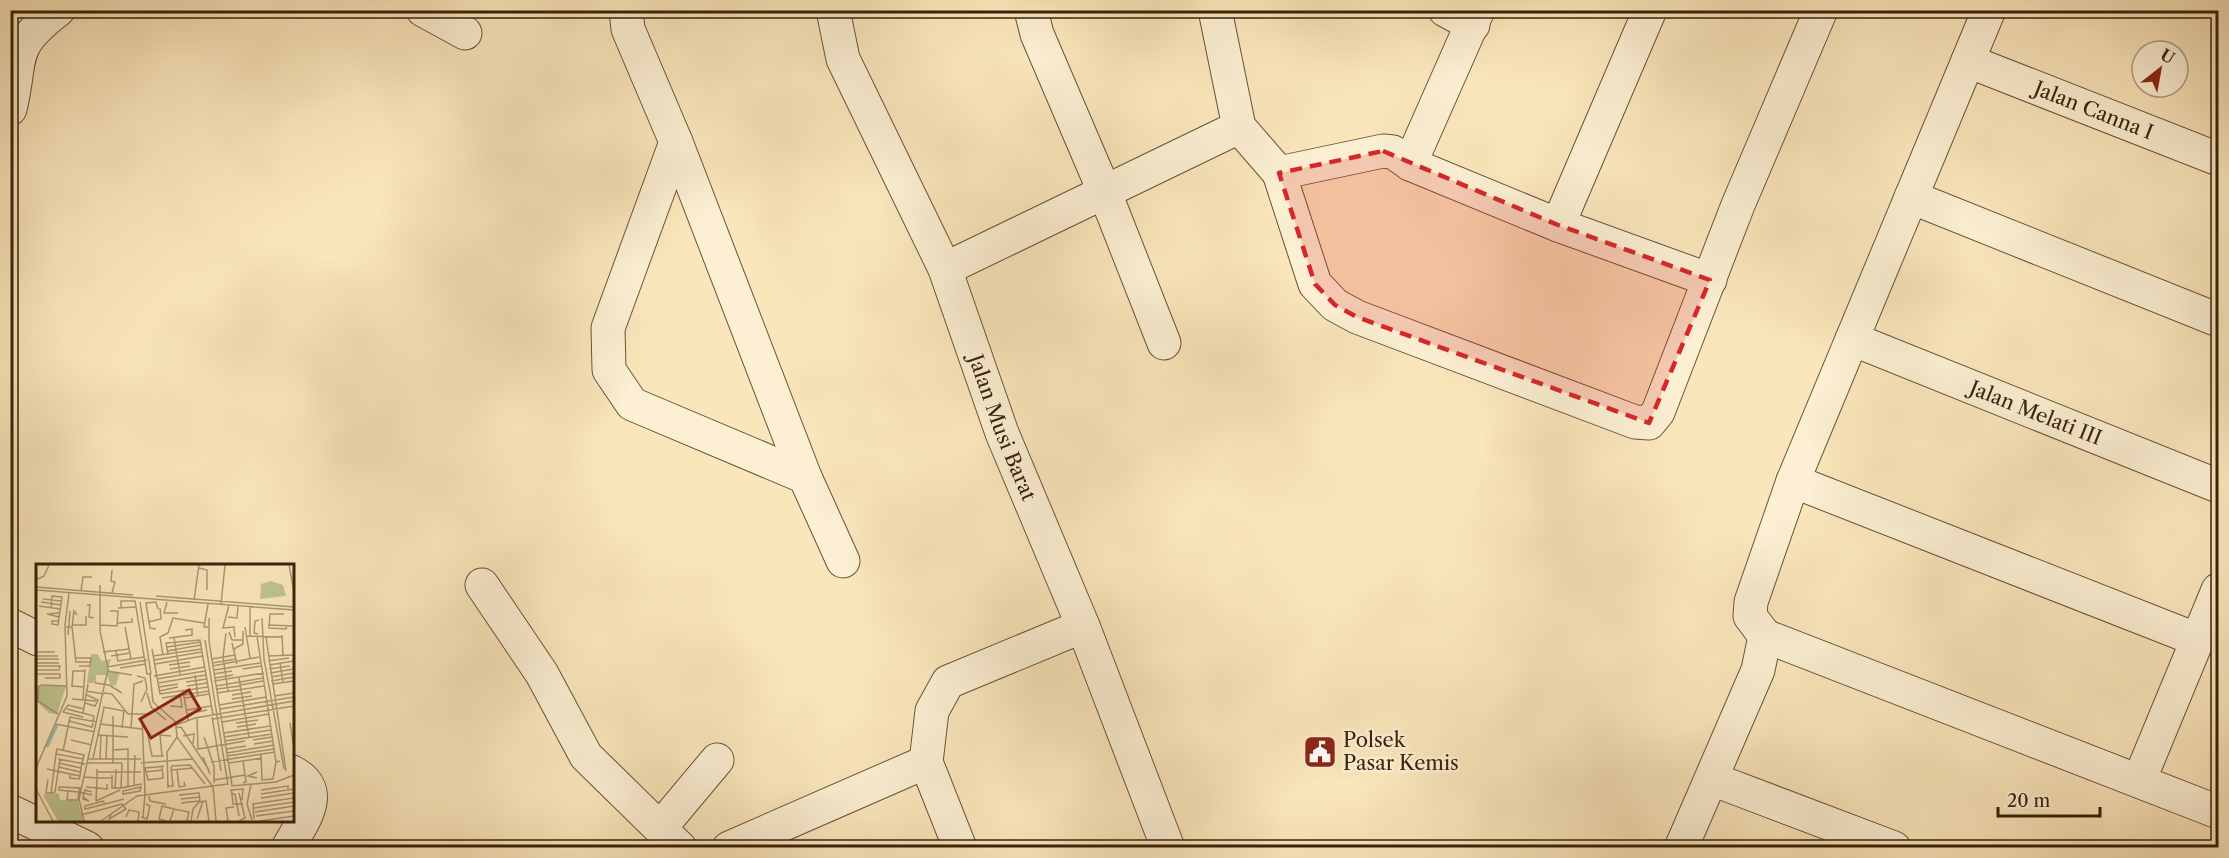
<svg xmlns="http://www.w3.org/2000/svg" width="2229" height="858" font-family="'Libre Caslon Text',serif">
  <rect width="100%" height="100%" fill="#fae6bb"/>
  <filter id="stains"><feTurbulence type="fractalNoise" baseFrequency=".00333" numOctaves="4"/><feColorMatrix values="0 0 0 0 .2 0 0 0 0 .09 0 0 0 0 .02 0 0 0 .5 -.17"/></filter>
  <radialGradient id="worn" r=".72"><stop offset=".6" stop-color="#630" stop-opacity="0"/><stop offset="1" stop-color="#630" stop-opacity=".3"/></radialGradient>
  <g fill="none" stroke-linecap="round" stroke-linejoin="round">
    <defs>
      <g id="minor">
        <polyline points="423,10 465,33"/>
        <polyline points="626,10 628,29 676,142 805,477 843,561"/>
        <polyline points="1031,10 1037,34 1105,193 1164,343"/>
        <polyline points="1215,10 1239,127 1279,173 1383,151 1393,152 1410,164 1558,225 1710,280"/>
        <polyline points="1445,10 1473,25"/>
        <path id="s1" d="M 1968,61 L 2218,159"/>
        <path d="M 10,109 C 23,55 8,49 58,10"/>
        <polyline points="676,142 608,328 609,370 632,404 805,477"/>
        <polyline points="1410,164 1478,10"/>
        <polyline points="1279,173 1315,284 1335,305 1357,317 1635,422 1649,423 1658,412 1738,205 1821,10"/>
        <polyline points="1911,197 2218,320"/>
        <polyline points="1558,225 1650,10"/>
        <polyline points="945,269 1239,127"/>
        <path id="s2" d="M 1852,339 L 2218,486"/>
        <polyline points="1793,481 2198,640"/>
        <polyline points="482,585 542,674 586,756 680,848"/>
        <polyline points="10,625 38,639"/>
        <polyline points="1765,636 2218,812"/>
        <polyline points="1712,779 1894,848"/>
        <polyline points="2139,781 2218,590"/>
        <polyline points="10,811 87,848"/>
        <polyline points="660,828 717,760"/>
        <path d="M 288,848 C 301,823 329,791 292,772"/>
        <polyline points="729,848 926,762"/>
        <polyline points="960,848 926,762 932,711 948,682 1083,626"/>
        <polyline points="1681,848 1758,670 1765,636 1750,616 1751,602 1793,481 1989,10"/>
      </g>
      <g id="tertiary">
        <path id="s3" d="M 833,10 L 843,59 L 945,269 L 1002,433 L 1083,626 L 1168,848"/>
      </g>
    </defs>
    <use href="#minor" stroke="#685336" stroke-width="35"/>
    <use href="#tertiary" stroke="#685336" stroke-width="35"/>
    <use href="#minor" stroke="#fcefd3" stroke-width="33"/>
    <use href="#tertiary" stroke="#fcefd3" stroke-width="33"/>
  </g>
  <path fill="#d62828" fill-opacity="0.2" stroke="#d62828" stroke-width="4.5" stroke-dasharray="12 8" stroke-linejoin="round" d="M 1383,151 L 1558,225 L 1710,280 L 1649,423 L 1357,317 L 1335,305 L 1315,284 L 1279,173 Z"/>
  <defs>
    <symbol id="civic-square" viewBox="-11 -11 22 22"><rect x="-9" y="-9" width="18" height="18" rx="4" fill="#8f2418" stroke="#fcefd3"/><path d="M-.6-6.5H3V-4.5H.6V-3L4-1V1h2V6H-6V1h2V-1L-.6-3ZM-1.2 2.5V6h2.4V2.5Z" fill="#fff"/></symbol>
  </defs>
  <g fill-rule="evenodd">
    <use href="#civic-square" x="1301" y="733" width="38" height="38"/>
  </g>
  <g text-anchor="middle" stroke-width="5" stroke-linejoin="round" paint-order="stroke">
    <g font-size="20" fill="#38220a" stroke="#fcefd3">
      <text dy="7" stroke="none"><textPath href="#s1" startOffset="135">Jalan Canna I</textPath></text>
      <text dy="7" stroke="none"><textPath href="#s2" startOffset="198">Jalan Melati III</textPath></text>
      <text dy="7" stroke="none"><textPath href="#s3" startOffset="452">Jalan Musi Barat</textPath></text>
    </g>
    <g font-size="20" fill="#38220a" stroke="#fcefd3" text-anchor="start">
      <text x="1343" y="747">Polsek<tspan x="1343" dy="23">Pasar Kemis</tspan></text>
    </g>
  </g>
  <g transform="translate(36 564)">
    <rect width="258" height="258" fill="#fae6bb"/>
    <path d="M 235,17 L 247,21 L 250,32 L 224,35 L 225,20 ZM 55,90 L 61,90 L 66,97 L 75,95 L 71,107 L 84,108 L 80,121 L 75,122 L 71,111 L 60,111 L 60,119 L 51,119 ZM 0,122 L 30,122 L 21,150 L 13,149 L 0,137 ZM 17,229 L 23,230 L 24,236 L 42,237 L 47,257 L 22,257 L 7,231 Z" fill="#bec590"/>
    <path fill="none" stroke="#9fbeb5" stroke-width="3" d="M 11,183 L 21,161"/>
    <path fill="none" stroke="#ac9874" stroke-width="1.5" d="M 253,1 L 258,28M 163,4 L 171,6 L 171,26M 76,6 L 75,17 L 79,18 L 76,29M 0,16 L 8,12 L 13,1M 0,23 L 97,31M 0,26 L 258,46M 45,27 L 47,13 L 56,13M 120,32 L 258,43M 7,35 L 25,37M 158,36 L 163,1M 5,38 L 25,41M 104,38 L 115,110M 131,38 L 128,49 L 142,49M 172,40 L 168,63 L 172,63M 185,40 L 189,1M 51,41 L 54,41 L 53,53 L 58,54M 193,41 L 187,64 L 198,63 L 199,73M 3,42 L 24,45M 15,44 L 16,32 L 26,33 L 22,61 L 16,60 L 16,57 L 22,57M 82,44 L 100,43M 85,44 L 85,37 L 99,37 L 111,110 L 115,110M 248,50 L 234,50 L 233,64 L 250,65 L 251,62M 23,53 L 11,50 L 23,49M 192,53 L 201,54 L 202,42M 173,54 L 173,77 L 196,221M 226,54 L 228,95 L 248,205M 112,58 L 125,55 L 124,44M 81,59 L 96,58 L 96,54M 37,61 L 50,61 L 50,52M 64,61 L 81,62 L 82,47 L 74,47M 232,61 L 258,62M 30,63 L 36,63 L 40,98 L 55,98M 36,63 L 38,47 L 41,51M 89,63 L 95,95M 209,63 L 214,94M 120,65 L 114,64 L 110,39 L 120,38 L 122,45M 193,68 L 196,76 L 207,76M 190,69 L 187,93 L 192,127M 222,70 L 218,69 L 219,57 L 223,56M 32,71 L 34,47M 246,71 L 247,91M 210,72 L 246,73M 214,72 L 214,43M 221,72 L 240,198 L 244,197M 230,73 L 250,207M 133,74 L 156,71 L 156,65 L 149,66M 138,74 L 144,110M 169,76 L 192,221M 196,79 L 201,100M 131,83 L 165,78M 116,85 L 124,130 L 172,123M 198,85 L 207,80 L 207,67M 80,87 L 82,97 L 108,93M 131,87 L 165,81M 0,88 L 19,88M 67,88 L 93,85M 132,90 L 130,79 L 164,76 L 177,151M 127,91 L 124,73 L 132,69 L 137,54 L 168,59M 0,92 L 22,92M 75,92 L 94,89M 117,92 L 166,85M 232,92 L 258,91M 39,94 L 55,94 L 54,102 L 43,102M 0,95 L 23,95M 176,95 L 199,91M 118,96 L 166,88M 232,97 L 253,94M 244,98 L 247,119M 0,99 L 23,99M 176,99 L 200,95M 119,100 L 167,92M 133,101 L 154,98M 233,101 L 258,97M 0,102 L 24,102 L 23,106 L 0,106M 177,102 L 223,93M 71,103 L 111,96M 84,104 L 110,100M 134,105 L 154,102M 207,105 L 225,102M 233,105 L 254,102M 178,106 L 224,99M 71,107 L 96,111M 234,109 L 258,105M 0,110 L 24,110M 114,110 L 117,138 L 142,160M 178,110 L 196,107M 159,111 L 162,132M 101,112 L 109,114 L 111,125 L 105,138M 118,112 L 169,103M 235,113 L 258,109M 9,114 L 24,114 L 24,110M 179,114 L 197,111M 203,114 L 213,173M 121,115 L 169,107M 178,117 L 228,109M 235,117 L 258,113M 150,118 L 171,115M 59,119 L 73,121 L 86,129M 122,119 L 170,111M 236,120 L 258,117M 3,121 L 2,137 L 22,150M 4,121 L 31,122M 204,121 L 227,117M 151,122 L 171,119M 180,122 L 227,114M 48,123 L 36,122 L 37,107 L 49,107M 123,123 L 142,120M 181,125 L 204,122M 50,127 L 68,130M 123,127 L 142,123M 147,127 L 152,156M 68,129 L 76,130 L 92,150 L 115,150M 111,129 L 115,143 L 130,156M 181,129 L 228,122M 148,131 L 173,127M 196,131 L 215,128M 238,132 L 258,129M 126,134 L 144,131M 149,134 L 173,130M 36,135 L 60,137M 47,135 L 49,105M 196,135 L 216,132M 49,139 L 59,142 L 62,136 L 51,131M 183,141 L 230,133M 134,142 L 146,143 L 144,129M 67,143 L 88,147M 31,145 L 58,152 L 57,157M 184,145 L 258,133M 151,146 L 175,142M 27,148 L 47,153M 27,148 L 32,141 L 48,145M 47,149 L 52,120M 152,150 L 171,146M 106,152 L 109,230M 176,153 L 185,207M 161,154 L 162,185 L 209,177M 177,155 L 258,142M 33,157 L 56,163 L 57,159M 186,158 L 233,150M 200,159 L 222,156M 254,159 L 258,185M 20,160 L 59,168M 64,160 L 106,165M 201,163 L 220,160M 86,164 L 88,146M 139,164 L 145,163 L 173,206M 95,165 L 98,120 L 107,117M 111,167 L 116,192 L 128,192M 188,169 L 234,162M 61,171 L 92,173M 147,172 L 158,170 L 157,180M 168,173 L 178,202 L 178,219M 188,173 L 235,166M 35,176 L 56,181M 217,176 L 236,173M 189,177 L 236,170M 218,180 L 237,177M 190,185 L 210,182M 77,186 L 92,185 L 92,222M 27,187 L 34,153 L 61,158M 191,189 L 238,181M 20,190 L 15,229 L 19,228 L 24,195M 225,190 L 226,216 L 237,215 L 240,198M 126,192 L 124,171 L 135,172M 191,192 L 238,185M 167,193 L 174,210M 57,194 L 68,144M 22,195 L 49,200M 52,195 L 105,195M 64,195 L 65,171M 70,195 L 71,171M 175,198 L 239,188M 23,199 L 45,204M 51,199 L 86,199M 77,199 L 77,152M 86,199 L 85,224 L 106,220M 105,199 L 157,195M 193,199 L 226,194M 126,202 L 127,214 L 112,216 L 109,204 L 121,203 L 128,202M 135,202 L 154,201 L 169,220M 23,203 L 44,208M 0,204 L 31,132 L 29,61 L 33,29M 11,205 L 44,212M 141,205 L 143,223 L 149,222 L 148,218M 136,206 L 157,204M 61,208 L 105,208M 108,208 L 127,206M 221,208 L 212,212 L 221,214M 34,210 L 34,214 L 43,215 L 44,212 L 45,204 L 46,199 L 48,191 L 21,185 L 20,190 L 47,195M 76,211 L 76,224 L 85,224M 48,213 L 61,214 L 61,205M 12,215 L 10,229 L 15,229M 178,216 L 209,211M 207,219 L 210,218 L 207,197M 215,220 L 211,240 L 216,256M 98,221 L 99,191M 132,222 L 137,222 L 135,203M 195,222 L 240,218 L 258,211M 50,223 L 71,225 L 71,220M 105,223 L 104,227 L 87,230 L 87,227 ZM 132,224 L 131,188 L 141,173M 0,225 L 17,257M 79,225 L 80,205M 225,226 L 252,222 L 252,226M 32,227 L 31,236 L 42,236 L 43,228 L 44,224 L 23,223 L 23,226 L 32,227 L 43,228 L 56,231M 196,230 L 195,226 L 207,225 L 206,236M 199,230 L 196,230 L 197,240 L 207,240M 199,230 L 203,252M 225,230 L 258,225M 143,231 L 163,229 L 164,238M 113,232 L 114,237 L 130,240M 47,233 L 53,237 L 47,235 L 47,233 L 49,226 L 56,228M 225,234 L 258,229M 145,235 L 164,233M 60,237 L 61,214 L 76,214M 60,237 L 84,226M 67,237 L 69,240 L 49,245 L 49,242 ZM 145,239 L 163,237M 69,240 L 88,235M 218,244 L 258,238M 219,248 L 258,242M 45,251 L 86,240 L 90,245 L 73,255 L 75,251M 220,252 L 258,247M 90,253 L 93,246 L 103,248 L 102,257M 105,253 L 111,255 L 114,242 L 110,240M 107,253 L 109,230M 161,255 L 167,237M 218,255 L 217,240 L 258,234M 48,257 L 43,235 L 72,105 L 64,67 L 64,21M 65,257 L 101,232 L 192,220M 130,257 L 123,255 L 126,242 L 138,245M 134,257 L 138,245 L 153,248 L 151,257M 155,257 L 157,245 L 163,238 L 170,237 L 173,257M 180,257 L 177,223 L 141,173 L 140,161 L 159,154 L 258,137M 192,257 L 190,244 L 198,243M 203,257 L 209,254 L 203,229M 224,257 L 258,252"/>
    <path fill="#8f2418" fill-opacity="0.15" stroke="#8f2418" stroke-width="3" d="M 153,126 L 164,145 L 115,174 L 104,155 Z"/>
    <rect width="258" height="258" fill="none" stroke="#38220a" stroke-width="3"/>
  </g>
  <rect width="2229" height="858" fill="none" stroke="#fae6bb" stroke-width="36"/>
  <rect x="12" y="12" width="2205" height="834" fill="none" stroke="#38220a" stroke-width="3"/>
  <rect x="18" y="18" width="2193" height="822" fill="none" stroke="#38220a" stroke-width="1.5"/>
  <g transform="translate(2160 69) rotate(31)"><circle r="28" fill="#fcefd3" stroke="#ae9d83" stroke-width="1.5"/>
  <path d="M0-4.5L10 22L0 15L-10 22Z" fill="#8f2418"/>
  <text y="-9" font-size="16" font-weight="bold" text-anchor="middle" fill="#38220a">U</text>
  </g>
  <path d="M1998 807v9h102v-9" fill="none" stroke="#38220a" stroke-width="3"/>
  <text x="2007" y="807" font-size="18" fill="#38220a" stroke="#fcefd3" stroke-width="4.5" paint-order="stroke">20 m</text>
  <rect width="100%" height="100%" filter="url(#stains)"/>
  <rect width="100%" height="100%" fill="url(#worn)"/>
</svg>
